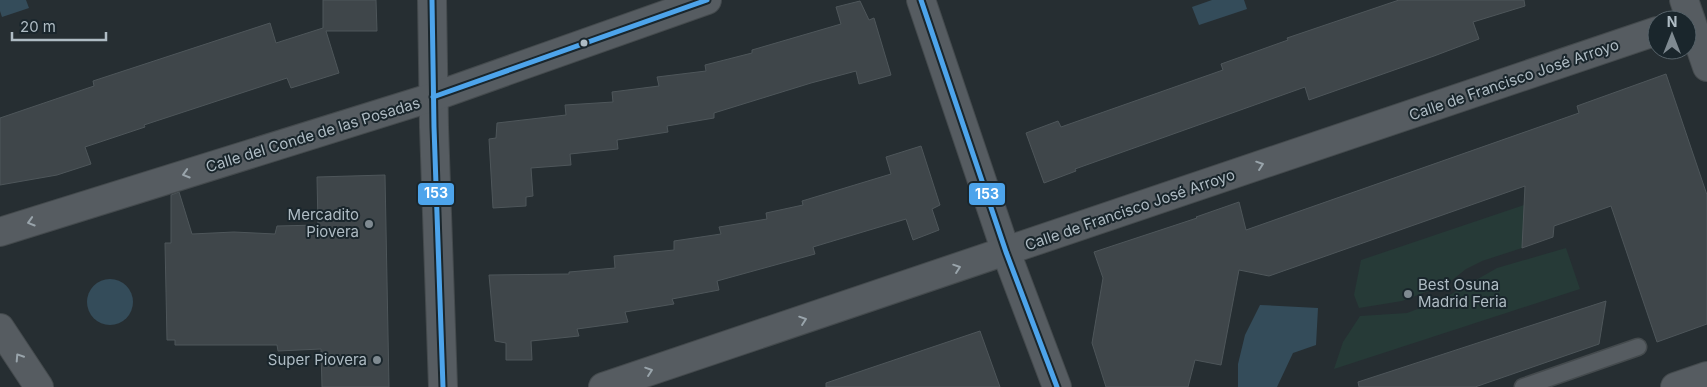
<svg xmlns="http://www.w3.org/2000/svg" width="1707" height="387" font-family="Inter,sans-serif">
  <rect width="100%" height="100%" fill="#262e32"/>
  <g fill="#263a37">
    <polygon points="1524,205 1522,248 1482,261 1466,269 1447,284 1402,301 1359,308 1354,295 1361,260"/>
    <polygon points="1566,248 1580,289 1334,369 1343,342 1360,316 1407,313 1441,300 1497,268"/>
  </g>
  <g fill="#344c5a">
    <polygon points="0,0 26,0 29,8 2,17 0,11"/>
    <polygon points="1212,0 1244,0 1247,9 1199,25 1192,7"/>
    <circle cx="110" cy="302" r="23"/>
    <polygon points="1260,305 1318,308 1316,345 1293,353 1277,387 1238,387 1238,364 1245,335"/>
  </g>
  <g fill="#3f464a" stroke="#4e565a">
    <polygon points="323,0 376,0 377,31 326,31 339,73 291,88 287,78 144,125 145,127 85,147 91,164 57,175 0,185 0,118 94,86 93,81 270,23 276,43 323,28"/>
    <polygon points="1399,0 1524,0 1525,6 1473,22 1479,39 1434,56 1309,100 1305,87 1075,169 1076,171 1044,183 1026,133 1058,121 1061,127 1223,70 1221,64 1288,40 1287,38"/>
    <polygon points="860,1 869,20 874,18 891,75 859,84 856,71 811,83 714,113 714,118 667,126 668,132 617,140 618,149 570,154 571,165 531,168 533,196 526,197 526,206 493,208 489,139 496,138 497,123 566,115 565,105 613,102 612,92 659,86 657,77 706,71 705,65 752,53 752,50 841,24 836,7"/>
    <polygon points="1666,74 1707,195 1707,324 1657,342 1611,206 1554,226 1553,237 1522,248 1525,186 1269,276 1239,270 1221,365 1195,360 1188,387 1106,387 1092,343 1103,278 1094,252 1197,218 1196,217 1239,202 1246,230 1579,113 1577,106"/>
    <polygon points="921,146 940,205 932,209 939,230 913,240 906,219 813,247 815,254 717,281 719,290 672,299 674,304 625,312 628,322 577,329 579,336 531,341 532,360 506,360 506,343 495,341 489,275 569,274 569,272 615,268 614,256 674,250 674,241 721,234 719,227 767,219 766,213 803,205 802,201 891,174 886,157"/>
    <polygon points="385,175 389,387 322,387 321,349 278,351 277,345 175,345 175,340 167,340 165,243 171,243 171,195 179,192 192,234 234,232 275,234 277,226 318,225 317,177"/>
    <polygon points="1606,301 1599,344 1475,387 1359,387 1358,382"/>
    <polygon points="980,331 1000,387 826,387 826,383"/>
  </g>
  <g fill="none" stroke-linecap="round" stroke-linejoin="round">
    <defs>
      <polyline id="lane" points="1523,387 1638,347"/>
      <g id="street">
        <polyline points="432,0 434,127 443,387"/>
        <polyline points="921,0 1006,252 1057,387"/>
        <polyline points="1684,0 1707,67"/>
        <polyline points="0,232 433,97 707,0"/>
        <polyline points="0,328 39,387"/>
        <polyline points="603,387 1657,31"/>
        <polyline points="1675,387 1707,376"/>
      </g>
    </defs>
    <use href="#lane" stroke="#444a4d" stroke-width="19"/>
    <use href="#street" stroke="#444a4d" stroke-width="30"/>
    <use href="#lane" stroke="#565c61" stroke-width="16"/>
    <use href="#street" stroke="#565c61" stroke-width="28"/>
    <defs>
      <g id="bus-1">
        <polyline points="432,0 434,127 443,387"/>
        <polyline points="921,0 1006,252 1057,387"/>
        <polyline points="433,97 707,0"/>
      </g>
    </defs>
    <use href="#bus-1" stroke="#1a262c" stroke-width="9"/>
    <use href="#bus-1" stroke="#4da4eb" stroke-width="5"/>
  </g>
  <defs><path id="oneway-chevron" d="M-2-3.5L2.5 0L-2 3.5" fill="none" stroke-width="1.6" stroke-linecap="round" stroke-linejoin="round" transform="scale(1.25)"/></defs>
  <g stroke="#99a4ab">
    <use href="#oneway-chevron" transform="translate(1260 165) rotate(-19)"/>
    <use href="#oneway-chevron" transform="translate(186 174) rotate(163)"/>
    <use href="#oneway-chevron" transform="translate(31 222) rotate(163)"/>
    <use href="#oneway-chevron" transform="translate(957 268) rotate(-19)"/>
    <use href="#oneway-chevron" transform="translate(803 320) rotate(-19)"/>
    <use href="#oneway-chevron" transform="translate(19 357) rotate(-123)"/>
    <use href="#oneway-chevron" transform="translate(649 371) rotate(-19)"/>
  </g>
  <circle fill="#afbcc4" stroke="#1a262c" stroke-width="2" cx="584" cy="43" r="4.5"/>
  <g fill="#7f8a91" stroke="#1a262c" stroke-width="2">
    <circle cx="369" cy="224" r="5"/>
    <circle cx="1408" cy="294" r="5"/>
    <circle cx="377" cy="360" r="5"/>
  </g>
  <g text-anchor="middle" stroke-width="4" stroke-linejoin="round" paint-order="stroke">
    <g font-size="15" fill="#afbcc4" stroke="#1a262c">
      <text transform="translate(1514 80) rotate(-19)" y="5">Calle de Francisco José Arroyo</text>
      <text transform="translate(313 135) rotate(-17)" y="5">Calle del Conde de las Posadas</text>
      <text transform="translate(1130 210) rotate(-19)" y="5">Calle de Francisco José Arroyo</text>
    </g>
    <g font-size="15" fill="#afbcc4" stroke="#1a262c" text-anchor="end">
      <text x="359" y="220">Mercadito<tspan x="359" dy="17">Piovera</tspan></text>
      <text x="1418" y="290" text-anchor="start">Best Osuna<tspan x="1418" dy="17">Madrid Feria</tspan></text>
      <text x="367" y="365">Super Piovera</text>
    </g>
  </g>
  <g stroke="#1a262c" stroke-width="2">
    <rect x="417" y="182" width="38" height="24" rx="5" fill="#4da4eb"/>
    <rect x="968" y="182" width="38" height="24" rx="5" fill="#4da4eb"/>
  </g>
  <g font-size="14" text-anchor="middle" font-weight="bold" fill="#fff">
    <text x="436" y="198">153</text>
    <text x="987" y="199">153</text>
  </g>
  <g transform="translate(1672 35)"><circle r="24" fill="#1a262c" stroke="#566269"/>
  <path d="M0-4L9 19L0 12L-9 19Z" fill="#7f8a91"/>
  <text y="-8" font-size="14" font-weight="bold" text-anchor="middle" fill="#afbcc4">N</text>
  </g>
  <path d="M12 32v8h94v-8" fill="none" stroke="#afbcc4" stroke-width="2.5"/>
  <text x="20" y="32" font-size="15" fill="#afbcc4" stroke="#1a262c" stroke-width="4" paint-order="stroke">20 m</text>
</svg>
